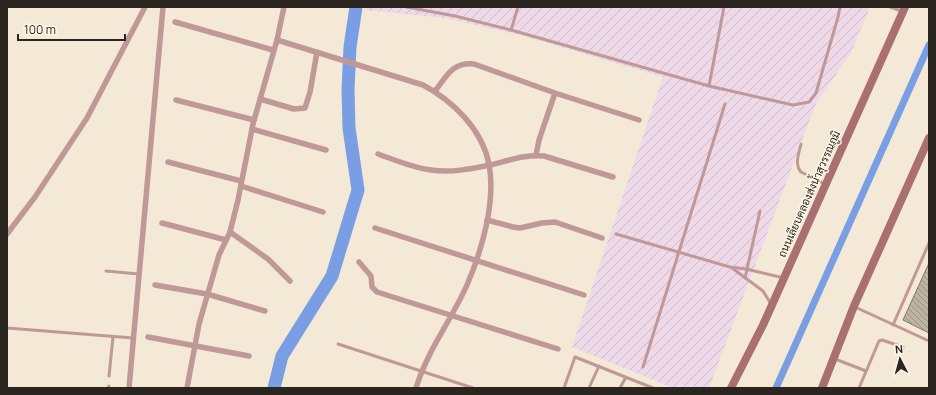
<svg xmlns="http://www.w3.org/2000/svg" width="936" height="395" font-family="Manrope,Sarabun,sans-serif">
  <defs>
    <pattern id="industrial-furrows" width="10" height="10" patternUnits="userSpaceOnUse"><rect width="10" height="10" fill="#eed9e8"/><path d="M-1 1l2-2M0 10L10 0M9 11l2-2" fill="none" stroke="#ccbac7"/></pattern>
    <pattern id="building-back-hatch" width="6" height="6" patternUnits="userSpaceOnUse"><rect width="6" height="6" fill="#beb4a2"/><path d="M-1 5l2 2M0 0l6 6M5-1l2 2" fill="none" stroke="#9b9283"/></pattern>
  </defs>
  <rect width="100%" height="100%" fill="#f3e9d6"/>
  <polygon fill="url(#industrial-furrows)" points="366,7 870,7 851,53 817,101 709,388 673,388 572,347 663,77 524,36 445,18 365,10"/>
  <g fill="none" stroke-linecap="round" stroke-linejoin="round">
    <polyline stroke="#7a9ee4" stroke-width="7" points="776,388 929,45"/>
    <polyline stroke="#7a9ee4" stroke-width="13" points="274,388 282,356 332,276 358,190 349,128 348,89 350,47 356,7"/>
  </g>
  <polygon fill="url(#building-back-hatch)" stroke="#7f7665" points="929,263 929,333 903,320"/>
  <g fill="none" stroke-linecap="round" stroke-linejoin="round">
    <g stroke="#c19898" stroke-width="3">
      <polyline points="406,7 455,16 511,30 709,86 793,105 809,102 816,93 838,17 840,7"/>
      <polyline points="890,7 901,11"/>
      <polyline points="511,30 518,7"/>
      <polyline points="709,86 724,7"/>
      <path d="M 801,144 C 799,153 794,164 801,172 L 825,184"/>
      <polyline points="616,234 730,267 746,269 784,278"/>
      <polyline points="732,268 763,291 771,304"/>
      <polyline points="106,271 139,274"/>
      <polyline points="745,278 760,211"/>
      <polyline points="855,307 929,341"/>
      <polyline points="893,325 929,243"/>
      <polyline points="7,328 133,338"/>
      <polyline points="338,344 473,388"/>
      <polyline points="835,359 866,371"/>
      <polyline points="643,367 725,104"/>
      <polyline points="109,376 113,337"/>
      <polyline points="108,388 109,386"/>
      <polyline points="564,388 575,357 653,388"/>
      <polyline points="589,388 599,366"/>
      <polyline points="620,388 626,377"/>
      <polyline points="859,388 879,341 882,340 903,347"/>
    </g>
    <g stroke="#c19898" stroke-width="5.5">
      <polyline points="175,22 273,50"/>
      <path d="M 277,40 L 423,85 C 453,101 482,129 489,164 C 496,202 482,250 467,285 C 451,321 428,349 416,388"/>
      <path d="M 435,91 C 447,76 452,62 474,64 L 555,93 L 639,120"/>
      <polyline points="260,99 294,109 305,108 310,92 317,52"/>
      <polyline points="176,100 254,120"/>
      <polyline points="252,129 326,150"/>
      <path d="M 378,154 C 395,160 413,168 431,170 C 450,173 471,169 490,165 C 507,161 526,154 544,156 L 613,177"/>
      <polyline points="536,155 539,140 555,93"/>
      <polyline points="168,162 241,181"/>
      <polyline points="241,186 323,212"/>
      <polyline points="487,220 513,227 520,228 542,223 555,222 602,238"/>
      <polyline points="162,223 226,240"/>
      <polyline points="375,228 584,295"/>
      <polyline points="230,232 268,259 290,281"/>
      <polyline points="7,234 35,197 87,118 145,7"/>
      <polyline points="359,262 371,276 372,287 377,292 558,349"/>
      <polyline points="155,285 207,294 265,311"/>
      <polyline points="148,337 249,356"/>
      <polyline points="129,388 163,7"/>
      <polyline points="187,388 199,324 219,255 230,232 238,200 253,124 277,40 284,7"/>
    </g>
    <g stroke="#aa6f70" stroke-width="8">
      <polyline points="731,388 763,325 905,7"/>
      <polyline points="822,388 854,306 929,138"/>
    </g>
  </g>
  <g text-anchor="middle" stroke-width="3" stroke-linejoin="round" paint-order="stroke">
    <g font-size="11" fill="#2a261f" stroke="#fff6e7">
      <text transform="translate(809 194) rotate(-66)" y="4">ถนนเลียบคลองส่งน้ำสุวรรณภูมิ</text>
    </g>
  </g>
  <rect width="936" height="395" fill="none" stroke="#2a261f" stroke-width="16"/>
  <g transform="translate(900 359) rotate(354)" stroke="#fff6e7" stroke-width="3" paint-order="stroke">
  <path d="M0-3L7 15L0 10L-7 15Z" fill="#2a261f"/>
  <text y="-6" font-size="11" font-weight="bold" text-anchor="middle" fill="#2a261f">N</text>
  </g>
  <path d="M18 34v6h107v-6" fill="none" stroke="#2a261f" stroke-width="2"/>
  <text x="24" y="34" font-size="12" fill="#2a261f" stroke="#fff6e7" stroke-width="3" paint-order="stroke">100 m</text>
</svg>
